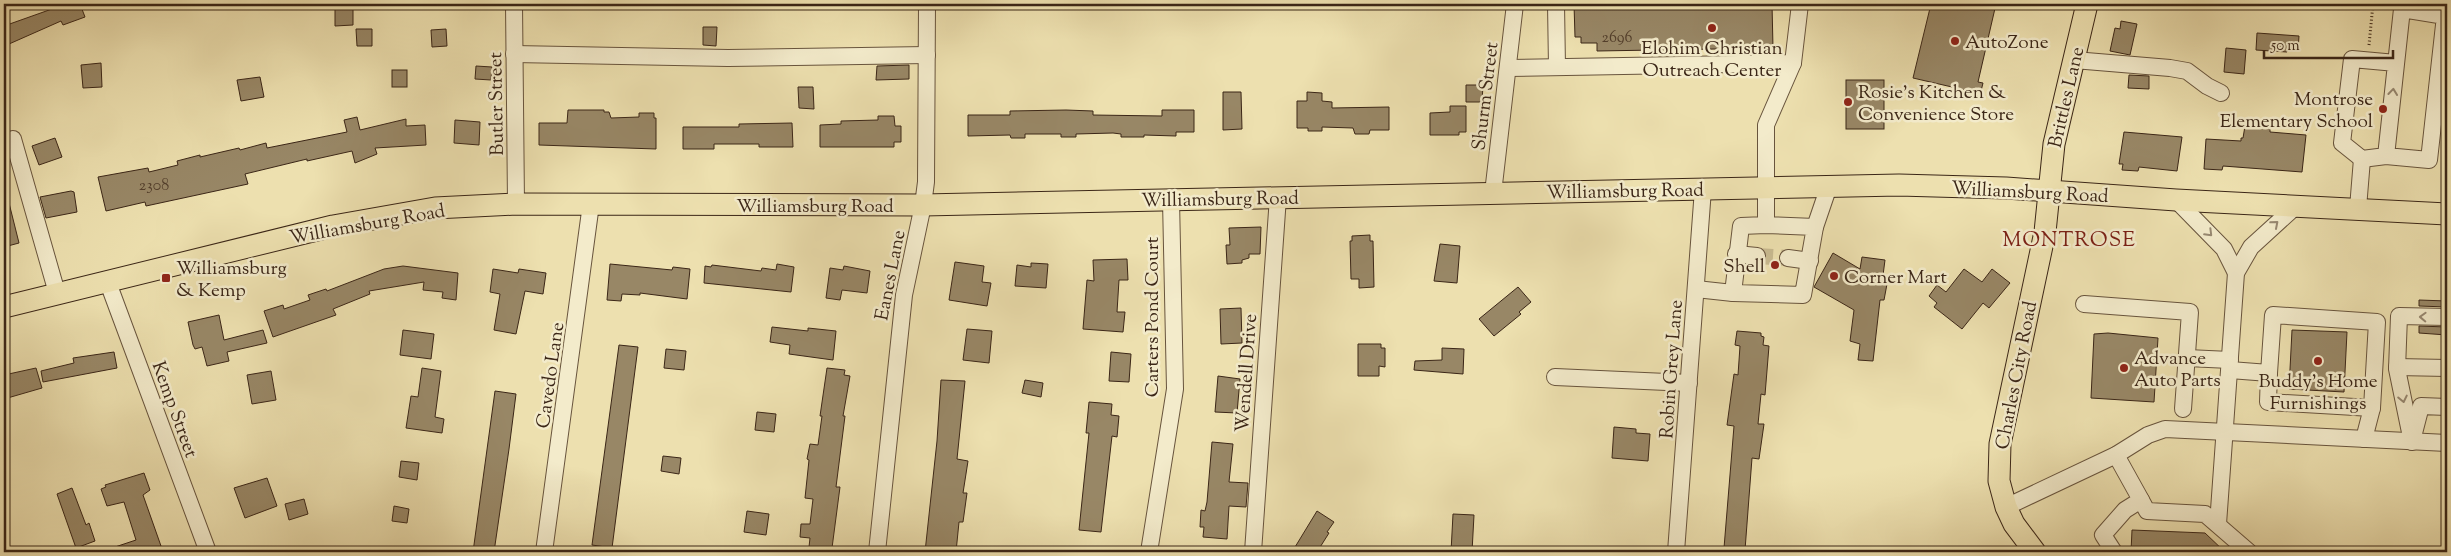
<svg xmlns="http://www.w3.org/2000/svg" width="2451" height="556" font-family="'Sorts Mill Goudy',serif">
  <rect width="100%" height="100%" fill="#ede0af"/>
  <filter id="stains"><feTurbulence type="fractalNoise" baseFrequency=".004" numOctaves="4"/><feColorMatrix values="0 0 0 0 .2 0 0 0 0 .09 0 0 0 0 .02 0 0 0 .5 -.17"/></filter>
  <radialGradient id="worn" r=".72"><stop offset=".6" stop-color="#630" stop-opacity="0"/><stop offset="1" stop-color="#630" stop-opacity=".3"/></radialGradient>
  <g fill="#988766" stroke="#3b2617">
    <polygon points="66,4 80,4 85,17 63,25 61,21 9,44 4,26"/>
    <polygon points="1574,4 1772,4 1773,48 1597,51 1597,43 1581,43 1581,37 1575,37"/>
    <polygon points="1931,4 1996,4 1978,82 1983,83 1979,99 1964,95 1965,90 1913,78"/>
    <polygon points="335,7 353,7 353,25 335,26"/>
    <polygon points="2121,21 2137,24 2130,55 2110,51 2115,28 2120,29"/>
    <polygon points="703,27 717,27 716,46 703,45"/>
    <polygon points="356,29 372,29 372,46 357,46"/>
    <polygon points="446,29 447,46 432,47 431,30"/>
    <polygon points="2257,33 2299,36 2298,50 2287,49 2287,52 2256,50"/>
    <polygon points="2226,48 2246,50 2244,74 2224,72"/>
    <polygon points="101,63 102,87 83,88 81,65"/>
    <polygon points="909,65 909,79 876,80 877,66"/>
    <polygon points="476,66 492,67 491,80 475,79"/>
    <rect x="392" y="70" width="15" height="17"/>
    <polygon points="2129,75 2149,76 2149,89 2128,88"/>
    <polygon points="260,77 264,97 241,101 237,80"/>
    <rect x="1846" y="80" width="38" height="49"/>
    <polygon points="1466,85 1483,85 1482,102 1466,102"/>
    <polygon points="798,87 813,87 814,109 799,108"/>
    <polygon points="1223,92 1241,92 1242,129 1223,130"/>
    <polygon points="1307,92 1322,93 1322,101 1332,102 1332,108 1389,107 1389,130 1370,130 1369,134 1355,134 1353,128 1322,127 1322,131 1308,131 1308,128 1297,128 1297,101 1307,101"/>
    <polygon points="1450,106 1466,106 1466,132 1459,132 1459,135 1430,135 1430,113 1450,112"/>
    <polygon points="568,110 604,110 604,112 609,112 611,118 639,117 639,113 654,113 654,118 656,118 656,149 539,145 539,123 567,123"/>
    <polygon points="1066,110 1093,111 1093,115 1162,116 1162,110 1194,110 1194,132 1176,132 1176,136 1144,135 1144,137 1121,137 1121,134 1113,133 1076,134 1076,137 1061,137 1061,134 1025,134 1025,138 1011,138 1010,135 968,136 968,115 1010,115 1010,111"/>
    <polygon points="878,116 894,116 895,126 901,126 901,142 894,142 894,147 820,147 820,125 841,124 841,121 878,120"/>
    <polygon points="357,117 360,130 406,119 406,126 425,125 426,145 375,148 377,154 355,163 352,151 307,161 307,159 245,174 248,184 146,206 145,202 106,211 98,177 148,168 149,172 178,165 177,161 200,155 200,157 239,148 240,150 266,143 267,148 347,132 344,120"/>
    <polygon points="455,120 480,122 479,145 454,143"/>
    <polygon points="792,123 793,147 759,147 759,144 714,144 714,149 683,149 683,127 739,127 739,124"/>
    <polygon points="2245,126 2270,128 2270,132 2306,135 2302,172 2223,166 2222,170 2204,169 2206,139 2241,141 2241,138 2243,138"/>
    <polygon points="2124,132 2182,137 2177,171 2139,167 2138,171 2122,170 2123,164 2119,164"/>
    <polygon points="55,138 62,157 39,165 32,146"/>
    <polygon points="71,191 74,192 77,212 46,218 40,197"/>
    <polygon points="4,203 9,203 19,243 4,247"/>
    <polygon points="1261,227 1260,254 1249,254 1249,258 1242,260 1242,263 1227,264 1226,245 1230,245 1229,228"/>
    <polygon points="1370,235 1370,241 1373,241 1374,287 1359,288 1359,279 1351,279 1350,241 1352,241 1352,236"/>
    <polygon points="1440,244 1460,246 1457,283 1434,281"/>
    <polygon points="1833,253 1860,269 1862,257 1885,260 1882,283 1887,284 1884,300 1880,300 1873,361 1858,360 1860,344 1850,341 1854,310 1814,287"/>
    <polygon points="1127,259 1128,280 1119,280 1117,312 1125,312 1123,332 1083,329 1087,280 1094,281 1093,260"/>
    <polygon points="955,262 984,266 982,282 991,283 987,306 949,300"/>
    <polygon points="1031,263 1048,264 1046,288 1015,286 1017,265 1031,267"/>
    <polygon points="610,264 672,270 673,267 690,269 687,299 640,293 640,295 622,294 621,301 607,300"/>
    <polygon points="777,264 794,267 791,292 704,283 705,266 711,267 712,265 761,271 762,268 776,270"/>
    <polygon points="403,266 458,273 456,300 442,298 443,292 423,290 424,282 369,291 370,294 333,309 336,315 273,337 264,311 283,305 284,309 310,300 308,295 326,289 327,291 384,269"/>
    <polygon points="844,266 870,271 867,293 842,290 840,300 826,298 830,268 843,270"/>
    <polygon points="493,269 518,273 519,269 546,273 543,294 525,291 516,334 494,330 500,294 490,292"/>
    <polygon points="1964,269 1982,282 1992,269 2010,283 1989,308 1983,303 1962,329 1934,307 1937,303 1929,296 1937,285 1946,292"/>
    <polygon points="1518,287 1531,302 1519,312 1521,314 1494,336 1479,319"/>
    <polygon points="2419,300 2447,301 2447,307 2419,306"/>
    <polygon points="1241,308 1242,343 1221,344 1220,309"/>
    <polygon points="219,315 224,340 263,330 267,343 227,352 229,361 207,366 202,347 195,349 193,345 188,322"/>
    <polygon points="2419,326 2447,327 2447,335 2419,333"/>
    <polygon points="772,327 808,331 808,328 836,331 833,360 789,354 790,345 770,342"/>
    <polygon points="967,329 992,331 989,363 963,360"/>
    <polygon points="403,330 434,334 431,359 400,355"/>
    <polygon points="2292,330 2347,332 2344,392 2289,389"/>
    <polygon points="1737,331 1761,333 1761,336 1764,337 1763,345 1769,346 1765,395 1761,394 1758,424 1764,424 1759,459 1752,458 1745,550 1724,548 1734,426 1727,425 1734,374 1738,375 1740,346 1735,345"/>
    <polygon points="2108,333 2158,338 2154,402 2091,398 2094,334"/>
    <polygon points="1358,344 1381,344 1381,348 1385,348 1385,367 1379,366 1379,376 1358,376"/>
    <polygon points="619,345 638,347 612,548 592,545"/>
    <polygon points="1442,348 1464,349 1463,374 1414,370 1415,361 1442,360"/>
    <polygon points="666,349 686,351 684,370 664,368"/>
    <polygon points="114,352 117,368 43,382 41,371 74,363 73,358"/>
    <polygon points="1111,352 1131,354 1129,382 1109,381"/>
    <polygon points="36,368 42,388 4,399 4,375"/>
    <polygon points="422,368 441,371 435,417 444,419 442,433 406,428 411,396 418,397"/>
    <polygon points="827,368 845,370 844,375 850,376 843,416 845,416 836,487 840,487 832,548 809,547 810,538 800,537 801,524 810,524 813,499 805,498 809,460 807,459 810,444 818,445 822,416 820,416"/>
    <polygon points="271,371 276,400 252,404 247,375"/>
    <polygon points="1218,376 1240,379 1237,413 1215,412"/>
    <polygon points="941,380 965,381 957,459 968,461 963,493 967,493 963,522 959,522 956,552 925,552 937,441"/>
    <polygon points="1025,380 1043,383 1041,397 1022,393"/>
    <polygon points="495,391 516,394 509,449 494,552 473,552"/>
    <polygon points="1089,402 1112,404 1111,415 1119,416 1117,437 1112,436 1101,532 1079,530 1089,433 1086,433"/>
    <polygon points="757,412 776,414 774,432 755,430"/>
    <polygon points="1614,427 1636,429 1636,433 1650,434 1648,461 1612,458"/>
    <polygon points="1212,442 1233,444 1229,482 1248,483 1246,507 1229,506 1227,539 1203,537 1204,527 1200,527 1201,510 1205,511 1207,502"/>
    <polygon points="663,456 681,458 679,474 661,471"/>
    <polygon points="401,461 419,463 417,480 399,477"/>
    <polygon points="144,473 150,490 143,495 161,546 142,552 107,552 106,550 136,540 124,502 107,506 101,489 106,487 105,485"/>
    <polygon points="267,478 277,506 245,518 234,488"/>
    <polygon points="72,488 86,525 89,523 95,541 76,548 57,494"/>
    <polygon points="304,499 308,514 289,520 285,504"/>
    <polygon points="394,506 409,509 407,523 392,521"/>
    <polygon points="747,511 769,514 766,535 744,532"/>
    <polygon points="1317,511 1334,522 1327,532 1329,533 1317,552 1292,552"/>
    <polygon points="1453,514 1474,515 1472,552 1451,552"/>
    <polygon points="2132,530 2205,533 2225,552 2131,552"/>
  </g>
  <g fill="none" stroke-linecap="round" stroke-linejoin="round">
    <polyline stroke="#c9bb91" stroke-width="16" stroke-dasharray="16 8" stroke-linecap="butt" points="1757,256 1788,258"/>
    <defs>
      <g id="minor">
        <polyline points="514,4 516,204"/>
        <polyline points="1556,4 1557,67"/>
        <polyline points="514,54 728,58 927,55"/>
        <polyline points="2074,60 2170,68 2187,71 2207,86 2221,93"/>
        <polyline points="1508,68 1793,63 1800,4"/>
        <polyline points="4,143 13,139 57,293"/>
        <polyline points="2386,156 2402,9 2445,16 2429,160 2386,156 2362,159 2342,143 2352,59 2396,63"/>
        <polyline points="1493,193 1515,4"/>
        <polyline points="2176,200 2224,249 2236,273"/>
        <polyline points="2358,208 2362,159"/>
        <polyline points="1766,225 1815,227 1803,295 1733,293 1741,226 1766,225 1766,125 1793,63"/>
        <polyline points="1815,227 1829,186"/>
        <polyline points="1736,254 1757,256"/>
        <polyline points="1788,258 1810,261"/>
        <polyline points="107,280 208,552"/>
        <polyline points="1696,289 1733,293"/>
        <polyline points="2084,304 2190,312 2183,409"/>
        <polyline points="2187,358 2230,360"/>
        <polyline points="2397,367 2447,368"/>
        <polyline points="2230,370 2269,373 2273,315 2377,322 2372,408 2364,439"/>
        <polyline points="2269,373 2268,402 2372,408"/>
        <polyline points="1555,377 1689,383"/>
        <polyline points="2413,437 2421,406 2447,407"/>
        <polyline points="2412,442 2397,369 2399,316 2447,317"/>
        <polyline points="2141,500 2147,511 2205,514 2249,552"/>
        <polyline points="2006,507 2116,455 2148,435 2165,429 2447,443"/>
        <polyline points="2218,524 2236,273 2251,247 2297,205"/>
        <polyline points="544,552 591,204"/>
        <polyline points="877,552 904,295 923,205 926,182 927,4"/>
        <polyline points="1149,552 1175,389 1171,200"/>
        <polyline points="1253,552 1278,197"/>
        <polyline points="1676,552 1703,189"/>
        <polyline points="2114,552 2103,535 2125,510 2141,500 2116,455"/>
      </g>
      <g id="major">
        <polyline points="4,307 333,226 435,208 516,204 923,205 1899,185 2006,188 2176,200 2447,214"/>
        <polyline points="2035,552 2014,524 2006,507 1999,481 2000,444 2045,232 2054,144 2087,4"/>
      </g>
    </defs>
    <use href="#minor" stroke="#68543d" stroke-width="18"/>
    <use href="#major" stroke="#3b2617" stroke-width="23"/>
    <polyline stroke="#3b2617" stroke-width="3" stroke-dasharray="1 2.5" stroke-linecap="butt" points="2369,45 2373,4"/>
    <use href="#minor" stroke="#f3ebcb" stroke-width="16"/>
    <use href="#major" stroke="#ede0af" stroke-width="21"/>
  </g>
  <defs><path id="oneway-chevron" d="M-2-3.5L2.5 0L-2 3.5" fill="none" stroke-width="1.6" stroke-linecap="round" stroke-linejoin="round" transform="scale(1.25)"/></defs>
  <g stroke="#978871">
    <use href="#oneway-chevron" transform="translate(2393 92) rotate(-84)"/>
    <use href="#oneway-chevron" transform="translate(2275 224) rotate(-41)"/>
    <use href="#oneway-chevron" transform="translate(2209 233) rotate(45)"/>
    <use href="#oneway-chevron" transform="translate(2423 317) rotate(-178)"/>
    <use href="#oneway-chevron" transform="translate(2403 399) rotate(78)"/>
  </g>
  <g fill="#8f2418" stroke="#f3ebcb" stroke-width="2">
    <circle cx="1712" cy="28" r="5"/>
    <circle cx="1955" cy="41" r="5"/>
    <circle cx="1848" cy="102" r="5"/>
    <circle cx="2383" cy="109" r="5"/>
    <circle cx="1775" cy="265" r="5"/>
    <circle cx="1834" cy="276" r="5"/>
    <rect x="161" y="273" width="10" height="10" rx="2.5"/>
    <circle cx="2318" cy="361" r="5"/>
    <circle cx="2124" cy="368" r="5"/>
  </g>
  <g text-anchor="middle" stroke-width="5" stroke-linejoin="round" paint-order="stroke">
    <g font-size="16" fill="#523e2b">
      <text x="1617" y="42">2696</text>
      <text x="154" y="190">2308</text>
    </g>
    <g font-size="19" fill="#3b2617" stroke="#f3ebcb" text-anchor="start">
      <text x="1965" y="48">AutoZone</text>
      <text x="1712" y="54" text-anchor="middle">Elohim Christian<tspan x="1712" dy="22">Outreach Center</tspan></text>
      <text x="1858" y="98">Rosie's Kitchen &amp;<tspan x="1858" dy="22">Convenience Store</tspan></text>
      <text x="2373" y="105" text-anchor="end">Montrose<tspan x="2373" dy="22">Elementary School</tspan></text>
      <text x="1765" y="272" text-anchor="end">Shell</text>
      <text x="176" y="274">Williamsburg<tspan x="176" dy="22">&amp; Kemp</tspan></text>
      <text x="1844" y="283">Corner Mart</text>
      <text x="2134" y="364">Advance<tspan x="2134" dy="22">Auto Parts</tspan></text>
      <text x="2318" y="387" text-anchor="middle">Buddy's Home<tspan x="2318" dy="22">Furnishings</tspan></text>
    </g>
    <g font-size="19" fill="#3b2617" stroke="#f3ebcb">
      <text transform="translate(1484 96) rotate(-83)" y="7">Shurm Street</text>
      <text transform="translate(2065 97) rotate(-77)" y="7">Brittles Lane</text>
      <text transform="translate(495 104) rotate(-91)" y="7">Butler Street</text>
      <text transform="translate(1625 190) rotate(-1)" y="7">Williamsburg Road</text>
      <text transform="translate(2030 191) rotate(3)" y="7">Williamsburg Road</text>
      <text transform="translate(1220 198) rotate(-1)" y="7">Williamsburg Road</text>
      <text x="815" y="212">Williamsburg Road</text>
      <text transform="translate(367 223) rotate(-10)" y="7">Williamsburg Road</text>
      <text transform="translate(889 275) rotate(-79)" y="7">Eanes Lane</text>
      <text transform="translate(1151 317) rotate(-90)" y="7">Carters Pond Court</text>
      <text transform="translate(1670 369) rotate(-86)" y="7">Robin Grey Lane</text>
      <text transform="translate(1245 373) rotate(-86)" y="7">Wendell Drive</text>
      <text transform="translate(549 375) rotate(-82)" y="7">Cavedo Lane</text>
      <text transform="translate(2015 375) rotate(-79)" y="7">Charles City Road</text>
      <text transform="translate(176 409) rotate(70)" y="7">Kemp Street</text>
    </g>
    <g font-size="21" letter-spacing="1" fill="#7a1f14" stroke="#f3ebcb">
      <text x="2069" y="246">MONTROSE</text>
    </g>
  </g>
  <rect width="2451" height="556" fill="none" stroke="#ede0af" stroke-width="20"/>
  <rect x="5" y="5" width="2441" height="546" fill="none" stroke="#3b2617" stroke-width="2.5"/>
  <rect x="10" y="10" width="2431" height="536" fill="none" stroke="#3b2617"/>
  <path d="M2264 50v8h129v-8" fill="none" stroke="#3b2617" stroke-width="2.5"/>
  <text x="2271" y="50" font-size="15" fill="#3b2617" stroke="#f3ebcb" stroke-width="4" paint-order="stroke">50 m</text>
  <rect width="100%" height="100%" filter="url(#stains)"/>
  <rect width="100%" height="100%" fill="url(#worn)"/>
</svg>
